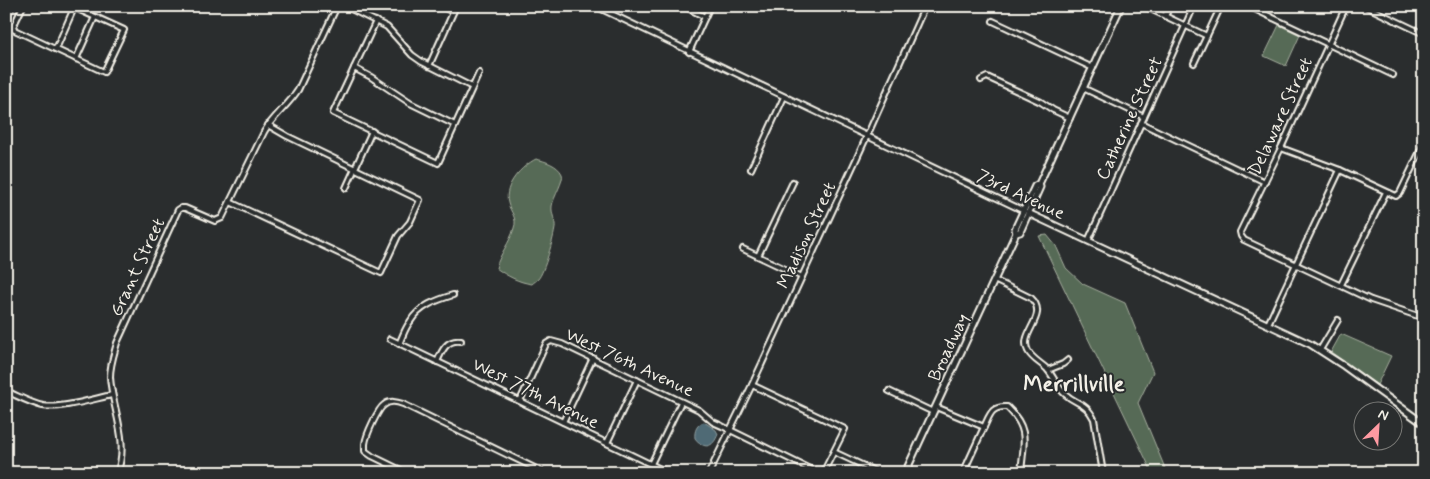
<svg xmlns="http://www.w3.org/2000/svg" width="1430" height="479" font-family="Mynerve,sans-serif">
  <rect width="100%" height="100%" fill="#2a2d2e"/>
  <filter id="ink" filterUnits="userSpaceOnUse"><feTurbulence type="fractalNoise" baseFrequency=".02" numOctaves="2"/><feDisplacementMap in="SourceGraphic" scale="10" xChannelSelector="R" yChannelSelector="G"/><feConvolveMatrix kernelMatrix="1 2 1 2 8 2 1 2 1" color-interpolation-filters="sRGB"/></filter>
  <g filter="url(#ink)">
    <g fill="#576b56" stroke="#a6ae9f">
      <polygon points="1279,25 1300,35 1286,66 1264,56"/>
      <path d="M 536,159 C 545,161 558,165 562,174 C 565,179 553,198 552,206 C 551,214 556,221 555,228 C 554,237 544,273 538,279 C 537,280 533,283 532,284 C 518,282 507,276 496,268 C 500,253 510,243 514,228 C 518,218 510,212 508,203 C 503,185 522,166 536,159 Z"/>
      <polygon points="1047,235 1056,246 1066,268 1083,284 1125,303 1153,372 1138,403 1167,473 1153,473 1151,470 1039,236"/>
      <polygon points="1341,334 1391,356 1377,385 1331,352"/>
    </g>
    <path fill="#4f6a74" stroke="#91a0a2" d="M 704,422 L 716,430 L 718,434 C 713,448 704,450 695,438 C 694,431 697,424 704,422 Z"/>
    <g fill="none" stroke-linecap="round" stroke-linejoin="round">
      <defs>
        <g id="minor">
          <polyline points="345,6 387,27 412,55 422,62 472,87"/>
          <polyline points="441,6 453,12"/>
          <polyline points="595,6 1024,211"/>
          <polyline points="684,6 705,17"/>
          <polyline points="1144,6 1207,36"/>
          <polyline points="1248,6 1393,75"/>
          <polyline points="1346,6 1281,148 1240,232 1241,236 1244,240 1371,300 1421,317"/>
          <polyline points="1365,6 1424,34"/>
          <polyline points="1165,16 1170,6"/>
          <polyline points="6,18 12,6"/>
          <polyline points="376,21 333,113 438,163 479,73"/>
          <polyline points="993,21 1093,68"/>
          <polyline points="6,26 104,72 124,30 71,6"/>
          <polyline points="12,29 23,6"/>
          <polyline points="56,49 74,8"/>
          <polyline points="689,52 710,6"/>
          <polyline points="76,59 95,17"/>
          <polyline points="1194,63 1221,6"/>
          <polyline points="429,66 456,6"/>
          <polyline points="354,68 371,77 410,103 455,125"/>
          <polyline points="981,80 987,77 1041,102 1053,110 1070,118"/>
          <polyline points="1083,88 1144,117"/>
          <polyline points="1141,123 1265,182"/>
          <polyline points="1281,148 1340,170 1396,196 1400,193 1424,143"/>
          <polyline points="751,169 784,97"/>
          <polyline points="346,188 372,131"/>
          <polyline points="230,202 381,273 398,236 410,222 420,200 287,136 268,125"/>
          <polyline points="1088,241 1194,6"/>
          <polyline points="743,249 802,277"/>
          <polyline points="758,256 793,182"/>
          <path d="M 994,280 L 1031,298 C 1050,316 1018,333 1028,351 C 1032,359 1041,363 1047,369 C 1054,377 1057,387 1065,394 C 1077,405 1086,402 1094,419 L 1103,473"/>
          <polyline points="1341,285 1386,192"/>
          <polyline points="1268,324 1340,170"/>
          <polyline points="390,339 669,473"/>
          <path d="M 399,344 C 403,336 405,328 410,322 C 419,306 437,300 453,295"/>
          <polyline points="1320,350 1338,320"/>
          <path d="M 437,362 C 442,350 447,339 461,341"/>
          <polyline points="1048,370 1063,364 1068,360"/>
          <polyline points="752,385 845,429 823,473"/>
          <path d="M 6,391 C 18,396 30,403 43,406 C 61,409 93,399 112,395"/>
          <polyline points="889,391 933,412"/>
          <polyline points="520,401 546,344 551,341 562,344 699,410 713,422 722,426 818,473"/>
          <path d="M 936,407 L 984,427 C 990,415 991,406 1007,407 C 1031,430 1023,444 1021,473"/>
          <polyline points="563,422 593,358"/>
          <polyline points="607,443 637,380"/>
          <polyline points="834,452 879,473"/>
          <polyline points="651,464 681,402"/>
          <path d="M 117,473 C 130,441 112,409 110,377 C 110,365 114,354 117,343 L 178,210 L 181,208 L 185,208 L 215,221 L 222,218 L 264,132 C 273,116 288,106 298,90 L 337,6"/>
          <path d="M 407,473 L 372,456 L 365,451 C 365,450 365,445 365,444 C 366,435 378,409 384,405 C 390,400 397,402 403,404 L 545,473"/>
          <polyline points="709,473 752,385 867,136 925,6"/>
          <polyline points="963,473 984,427"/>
        </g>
        <g id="major">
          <polyline points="1028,213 1310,344 1344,366 1424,424"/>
          <polyline points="1016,233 1015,229 1035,186 1039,184"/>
          <polyline points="905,473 1016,233 1020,232 1040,187 1039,184 1121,6"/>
        </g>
      </defs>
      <use href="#minor" stroke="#f4f1e8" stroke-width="8"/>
      <use href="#major" stroke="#f4f1e8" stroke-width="9"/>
      <use href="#minor" stroke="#2a2d2e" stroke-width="4"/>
      <use href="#major" stroke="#2a2d2e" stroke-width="5"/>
    </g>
  </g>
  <g text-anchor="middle" stroke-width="4" stroke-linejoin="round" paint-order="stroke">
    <g font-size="18" fill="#f4f1e8" stroke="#2a2d2e">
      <text transform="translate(1280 116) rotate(-65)" y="6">Delaware Street</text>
      <text transform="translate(1129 118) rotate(-65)" y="6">Catherine Street</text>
      <text transform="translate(1021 194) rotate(25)" y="6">73rd Avenue</text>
      <text transform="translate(806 235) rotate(-65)" y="6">Madison Street</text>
      <text transform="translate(137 267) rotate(-65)" y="6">Grant Street</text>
      <text transform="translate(948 347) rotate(-65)" y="6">Broadway</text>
      <text transform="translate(630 362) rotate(25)" y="6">West 76th Avenue</text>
      <text transform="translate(536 393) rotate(26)" y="6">West 77th Avenue</text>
    </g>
    <g font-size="22" font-weight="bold" fill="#f4f1e8" stroke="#2a2d2e">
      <text x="1074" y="391">Merrillville</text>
    </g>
  </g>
  <rect width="1430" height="479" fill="none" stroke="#2a2d2e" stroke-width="25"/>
  <rect x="12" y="12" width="1405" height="454" fill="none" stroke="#f4f1e8" stroke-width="2" filter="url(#ink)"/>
  <g transform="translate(1378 426) rotate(25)"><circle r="24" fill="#2a2d2e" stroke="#7b7b78"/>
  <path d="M0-4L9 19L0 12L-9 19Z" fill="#ff9aa2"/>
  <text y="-8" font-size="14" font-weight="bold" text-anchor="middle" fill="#f4f1e8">N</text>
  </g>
</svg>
